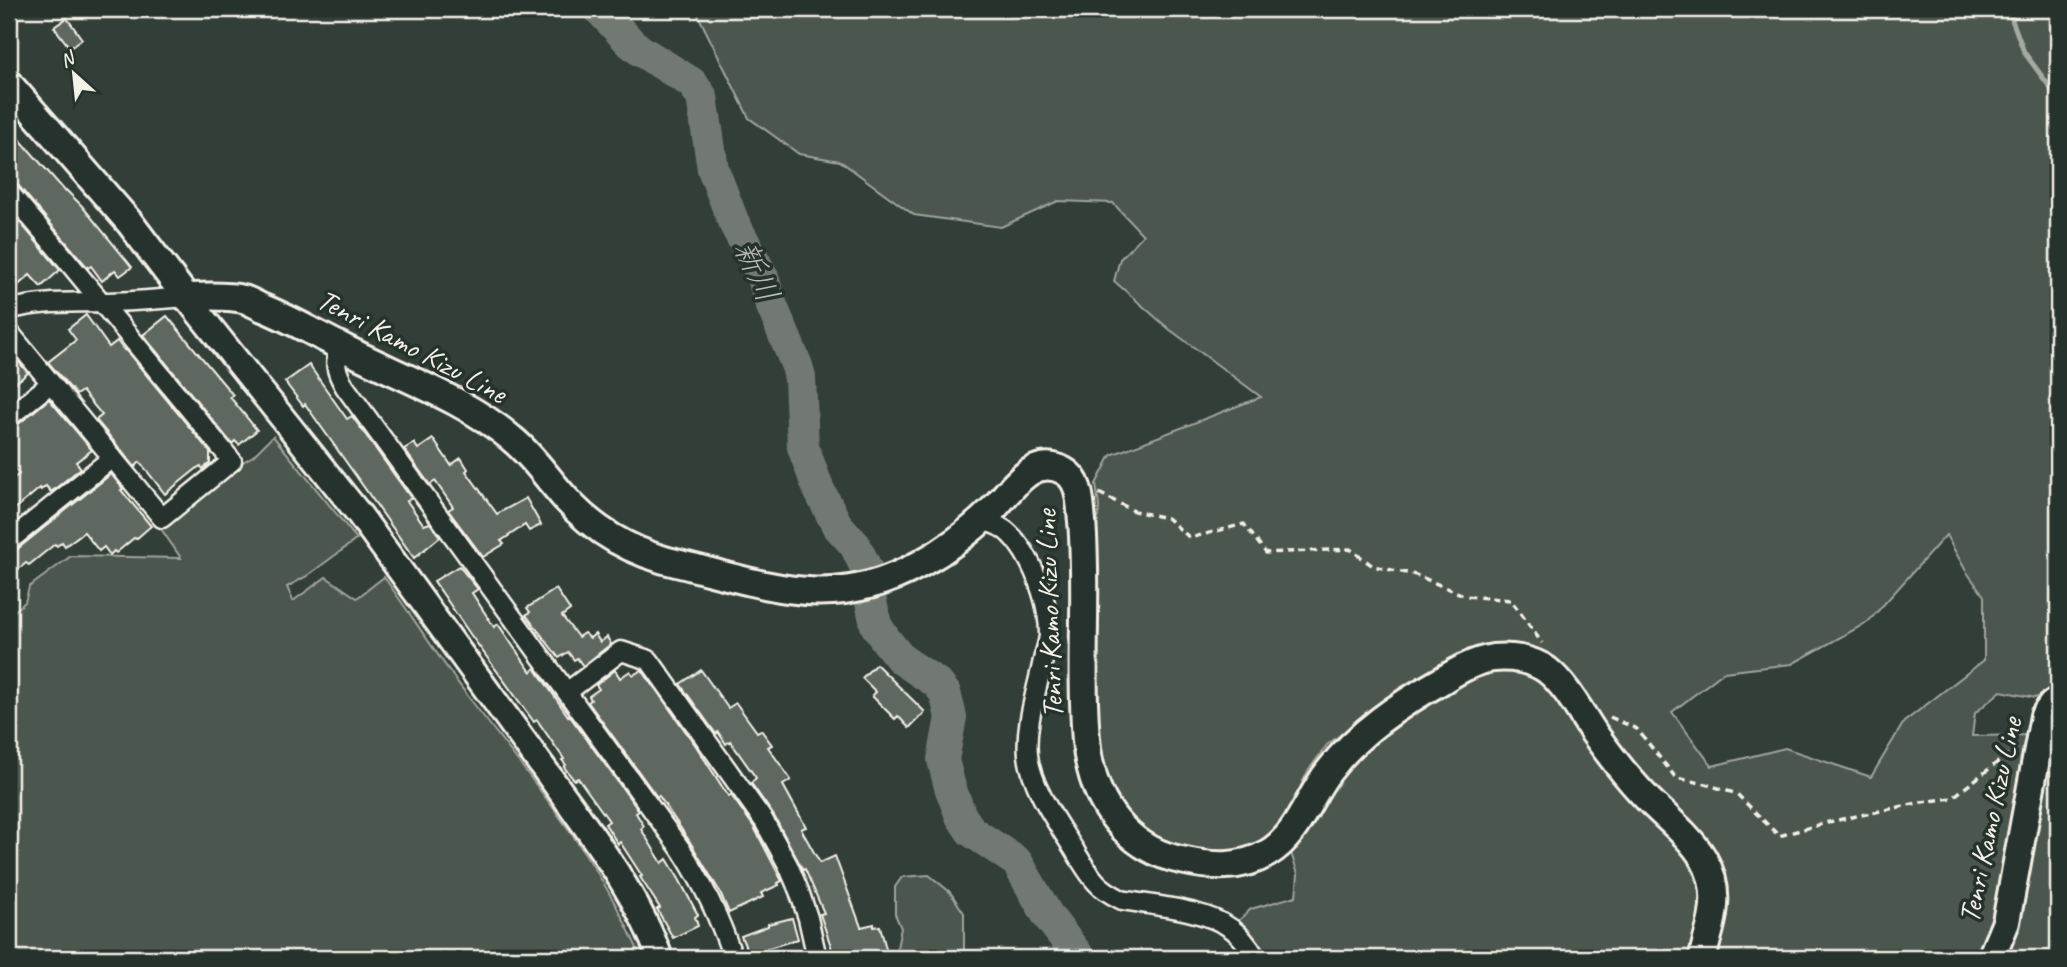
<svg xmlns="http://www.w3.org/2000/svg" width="2067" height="967" font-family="Caveat,'Klee One',sans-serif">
  <rect width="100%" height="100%" fill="#323e38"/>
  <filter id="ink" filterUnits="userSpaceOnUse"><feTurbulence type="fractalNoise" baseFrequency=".0143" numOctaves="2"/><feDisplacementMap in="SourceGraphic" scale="14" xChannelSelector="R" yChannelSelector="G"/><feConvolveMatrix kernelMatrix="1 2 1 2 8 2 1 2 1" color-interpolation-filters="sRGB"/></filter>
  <g filter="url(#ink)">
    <g fill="#4c564f" stroke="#a0a49c" stroke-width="2" fill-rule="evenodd">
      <path d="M 692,9 L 2058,9 L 2058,690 L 2035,698 L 2001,691 L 1975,713 L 1972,736 L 2034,735 L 1999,922 L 1984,958 L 1716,958 L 1714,852 L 1705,839 L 1630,767 L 1572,680 L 1478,651 L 1398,691 L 1327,745 L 1308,771 L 1286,817 L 1268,838 L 1252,850 L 1234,855 L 1204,853 L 1156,840 L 1117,807 L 1102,771 L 1096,732 L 1094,559 L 1099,507 L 1096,484 L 1111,455 L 1261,397 L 1169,329 L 1114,281 L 1120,259 L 1143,235 L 1113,203 L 1058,201 L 1001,227 L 914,215 L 840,161 L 799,154 L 749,118 L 698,15 ZM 1946,535 L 1966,571 L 1984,596 L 1984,660 L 1904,722 L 1871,777 L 1785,748 L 1712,766 L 1672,712 L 1724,672 L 1792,664 L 1868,622 Z"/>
      <path d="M 273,436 L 357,539 L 307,576 L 287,587 L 293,601 L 326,577 L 357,598 L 384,577 C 414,619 442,663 474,704 C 535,784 603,864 641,958 L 9,958 L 9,616 L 25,602 L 29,587 L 71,556 L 181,558 L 161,529 L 241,463 L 253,456 Z"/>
      <path d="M 1502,670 C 1526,672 1536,675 1553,692 L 1691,857 L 1704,894 L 1691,958 L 1260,958 L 1233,926 L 1251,909 L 1296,896 L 1298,874 L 1290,850 L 1346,766 L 1389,722 L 1453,684 L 1485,672 Z"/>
      <polygon points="2058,709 2058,958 1998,958"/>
      <polygon points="929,875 950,892 964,913 964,953 960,958 895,958 901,928 895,914 895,887 902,877"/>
    </g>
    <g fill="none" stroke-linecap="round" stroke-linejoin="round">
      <polyline stroke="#a6a9a1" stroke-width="5" points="2008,9 2024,52 2058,98"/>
      <g stroke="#727972" stroke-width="32">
        <polyline points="599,9 631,43 641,51 692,83 702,97 713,169 733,221 763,277 769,299 797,366 800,378 803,447 818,488 837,525 855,545 866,568"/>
        <polyline points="871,602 876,625 885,639 901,659 937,683 945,693 951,717 943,760 950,787 961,816 971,831 1017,862 1048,916 1080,958"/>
      </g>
    </g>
    <g fill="#5f6861" stroke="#f4f1e8" stroke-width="2">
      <polygon points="67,18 82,39 70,48 54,27"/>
      <polygon points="9,127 65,191 66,190 82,206 132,267 120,276 115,270 102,281 91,266 88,268 18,185 9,181 9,178 16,171 9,162"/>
      <polygon points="9,209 60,270 41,287 30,275 9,293"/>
      <polygon points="86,315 109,347 117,341 124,350 125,349 210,452 210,463 203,469 200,466 165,494 140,462 135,467 96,420 102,415 82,391 76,395 48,362 76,340 68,329"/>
      <polygon points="167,316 233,395 230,397 257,430 239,445 235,441 232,444 143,335"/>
      <polygon points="9,350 28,373 9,388"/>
      <polygon points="309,365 347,419 352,416 411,498 407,501 424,525 430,523 440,537 414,558 305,404 303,406 285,382"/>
      <polygon points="49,399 92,450 76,462 81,468 51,492 46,486 41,490 40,488 9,514 9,482 19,474 9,462 9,428 16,426"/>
      <polygon points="433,439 451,465 461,458 468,469 466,471 497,514 526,498 541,525 529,531 525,525 501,541 504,544 483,557 448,510 453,507 435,481 430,485 404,449 414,443 418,449"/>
      <polygon points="111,474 123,489 121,490 151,526 136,539 134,538 116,553 114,551 110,555 104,547 99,551 84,532 65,546 62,542 57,546 55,544 29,565 26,563 9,577 9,552 16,550"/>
      <polygon points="459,566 478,589 472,593 494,627 498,624 531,672 535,668 568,716 569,715 639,811 636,813 644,826 641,829 662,863 667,859 679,879 698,915 695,917 698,926 673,938 657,909 660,908 640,877 642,876 620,842 618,844 605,824 609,821 578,778 574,780 564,767 566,765 562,760 564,759 537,720 534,722 470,634 434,581"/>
      <polygon points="556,589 570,610 562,616 578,637 584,633 590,638 595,634 600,642 607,637 611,644 583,666 577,658 574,660 568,652 559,658 526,615 530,612 527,608"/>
      <polygon points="876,664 925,712 909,728 898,716 895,719 872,696 876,692 862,678"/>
      <polygon points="615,670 620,678 630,671 633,675 642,670 696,746 727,794 729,796 731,795 754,827 782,881 778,883 779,885 761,893 763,897 729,913 720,892 690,842 659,796 657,797 588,702 591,700 589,696 599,689 596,685"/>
      <polygon points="701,670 728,708 736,703 757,732 761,730 772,745 768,747 791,780 783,785 806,827 801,829 820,863 835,856 861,927 874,924 874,927 880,926 887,953 864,958 835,958 820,914 824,913 805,869 803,870 774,816 751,783 756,778 730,741 726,744 718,732 716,734 680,684"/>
      <polygon points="792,918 798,939 762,950 764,954 750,958 741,936 768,926 768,924"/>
    </g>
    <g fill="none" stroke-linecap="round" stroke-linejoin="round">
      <defs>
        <g id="street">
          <polyline points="9,192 65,258 232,461 162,518 9,332"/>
          <path d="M 9,310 C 39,301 72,303 103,302 C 131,302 158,299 186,297"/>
          <path d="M 338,346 C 335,365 335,370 345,387 L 680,848 C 703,883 720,919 733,958"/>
          <polyline points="9,417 50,384"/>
          <path d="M 978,521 C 1001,522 1012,534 1024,552 C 1038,575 1049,607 1049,634 C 1049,642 1045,651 1043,660 C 1037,691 1025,723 1028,755 C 1031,787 1058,824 1075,851 C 1081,861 1088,873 1096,882 C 1103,890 1112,895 1122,900 C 1155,906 1205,909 1232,929 C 1242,936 1250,948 1256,958"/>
          <polyline points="9,541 112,458"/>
          <polyline points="567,692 621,651 649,660 764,821 788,865 799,891 808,918 817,958"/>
        </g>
        <path id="secondary" d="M 186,297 L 359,514 L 569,803 C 604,852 640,902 660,958"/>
        <g id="primary">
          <path d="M 9,84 L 130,223 L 186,297 C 204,297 225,295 243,299 C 250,301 256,305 263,308 C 291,319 317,335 344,348 C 398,376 467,400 512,439 C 533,456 547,478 565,498 C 595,532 635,554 680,564 C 770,586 833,613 920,564 C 946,550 971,531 992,510 C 1010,492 1032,453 1064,471 C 1081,480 1080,504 1082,521 C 1087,581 1082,642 1084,702 C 1085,724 1085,748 1091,769 C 1102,814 1135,851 1181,860 C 1211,867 1241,869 1268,853 C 1298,835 1308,798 1328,772 C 1358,732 1399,705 1441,681 C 1457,671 1474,661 1493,658 C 1510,656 1532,659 1547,670 C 1566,685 1580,712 1594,733 C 1614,761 1634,787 1659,810 C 1692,841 1721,865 1713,914 C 1711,929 1705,943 1703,958"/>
          <polyline points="1991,958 2006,922 2044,716 2052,705 2058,700"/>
        </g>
      </defs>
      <use href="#street" stroke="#f4f1e8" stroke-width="23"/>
      <use href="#secondary" stroke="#f4f1e8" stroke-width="30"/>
      <use href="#primary" stroke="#f4f1e8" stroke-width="32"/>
      <g stroke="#f4f1e8" stroke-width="3.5" stroke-dasharray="7 5" stroke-linecap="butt">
        <polyline points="90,9 131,12 138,9"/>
        <polyline points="9,12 15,9"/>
        <polyline points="1099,493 1134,511 1167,518 1190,538 1244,524 1266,553 1350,549 1373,566 1416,575 1466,596 1511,600 1542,643"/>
        <polyline points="1610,717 1637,729 1676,778 1706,784 1737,794 1779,836 1829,822 1922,802 1952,798 2017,747"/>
      </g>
      <use href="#street" stroke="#26332d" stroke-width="18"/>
      <use href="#secondary" stroke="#26332d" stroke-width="24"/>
      <use href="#primary" stroke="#26332d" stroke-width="26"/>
    </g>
  </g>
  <g text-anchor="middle" stroke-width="7" stroke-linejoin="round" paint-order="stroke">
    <g font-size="30" fill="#f4f1e8" stroke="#26332d">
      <text transform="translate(412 346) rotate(28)" y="10">Tenri Kamo Kizu Line</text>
      <text transform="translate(1049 614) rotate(-92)" y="10">Tenri Kamo Kizu Line</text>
      <text transform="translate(1990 820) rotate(-78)" y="10">Tenri Kamo Kizu Line</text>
    </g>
    <g font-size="32" font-style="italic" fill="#babbb3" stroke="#26332d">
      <text transform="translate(757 271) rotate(65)" y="11">新川</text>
    </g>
  </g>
  <rect width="2067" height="967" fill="none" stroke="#26332d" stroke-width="35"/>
  <rect x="18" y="18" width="2032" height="932" fill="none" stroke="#f4f1e8" stroke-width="2.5" filter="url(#ink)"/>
  <g transform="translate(74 74) rotate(333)" stroke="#26332d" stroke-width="5" paint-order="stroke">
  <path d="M0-5L12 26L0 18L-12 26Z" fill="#f4f1e8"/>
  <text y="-10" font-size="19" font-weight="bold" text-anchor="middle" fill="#f4f1e8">N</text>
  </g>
</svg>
